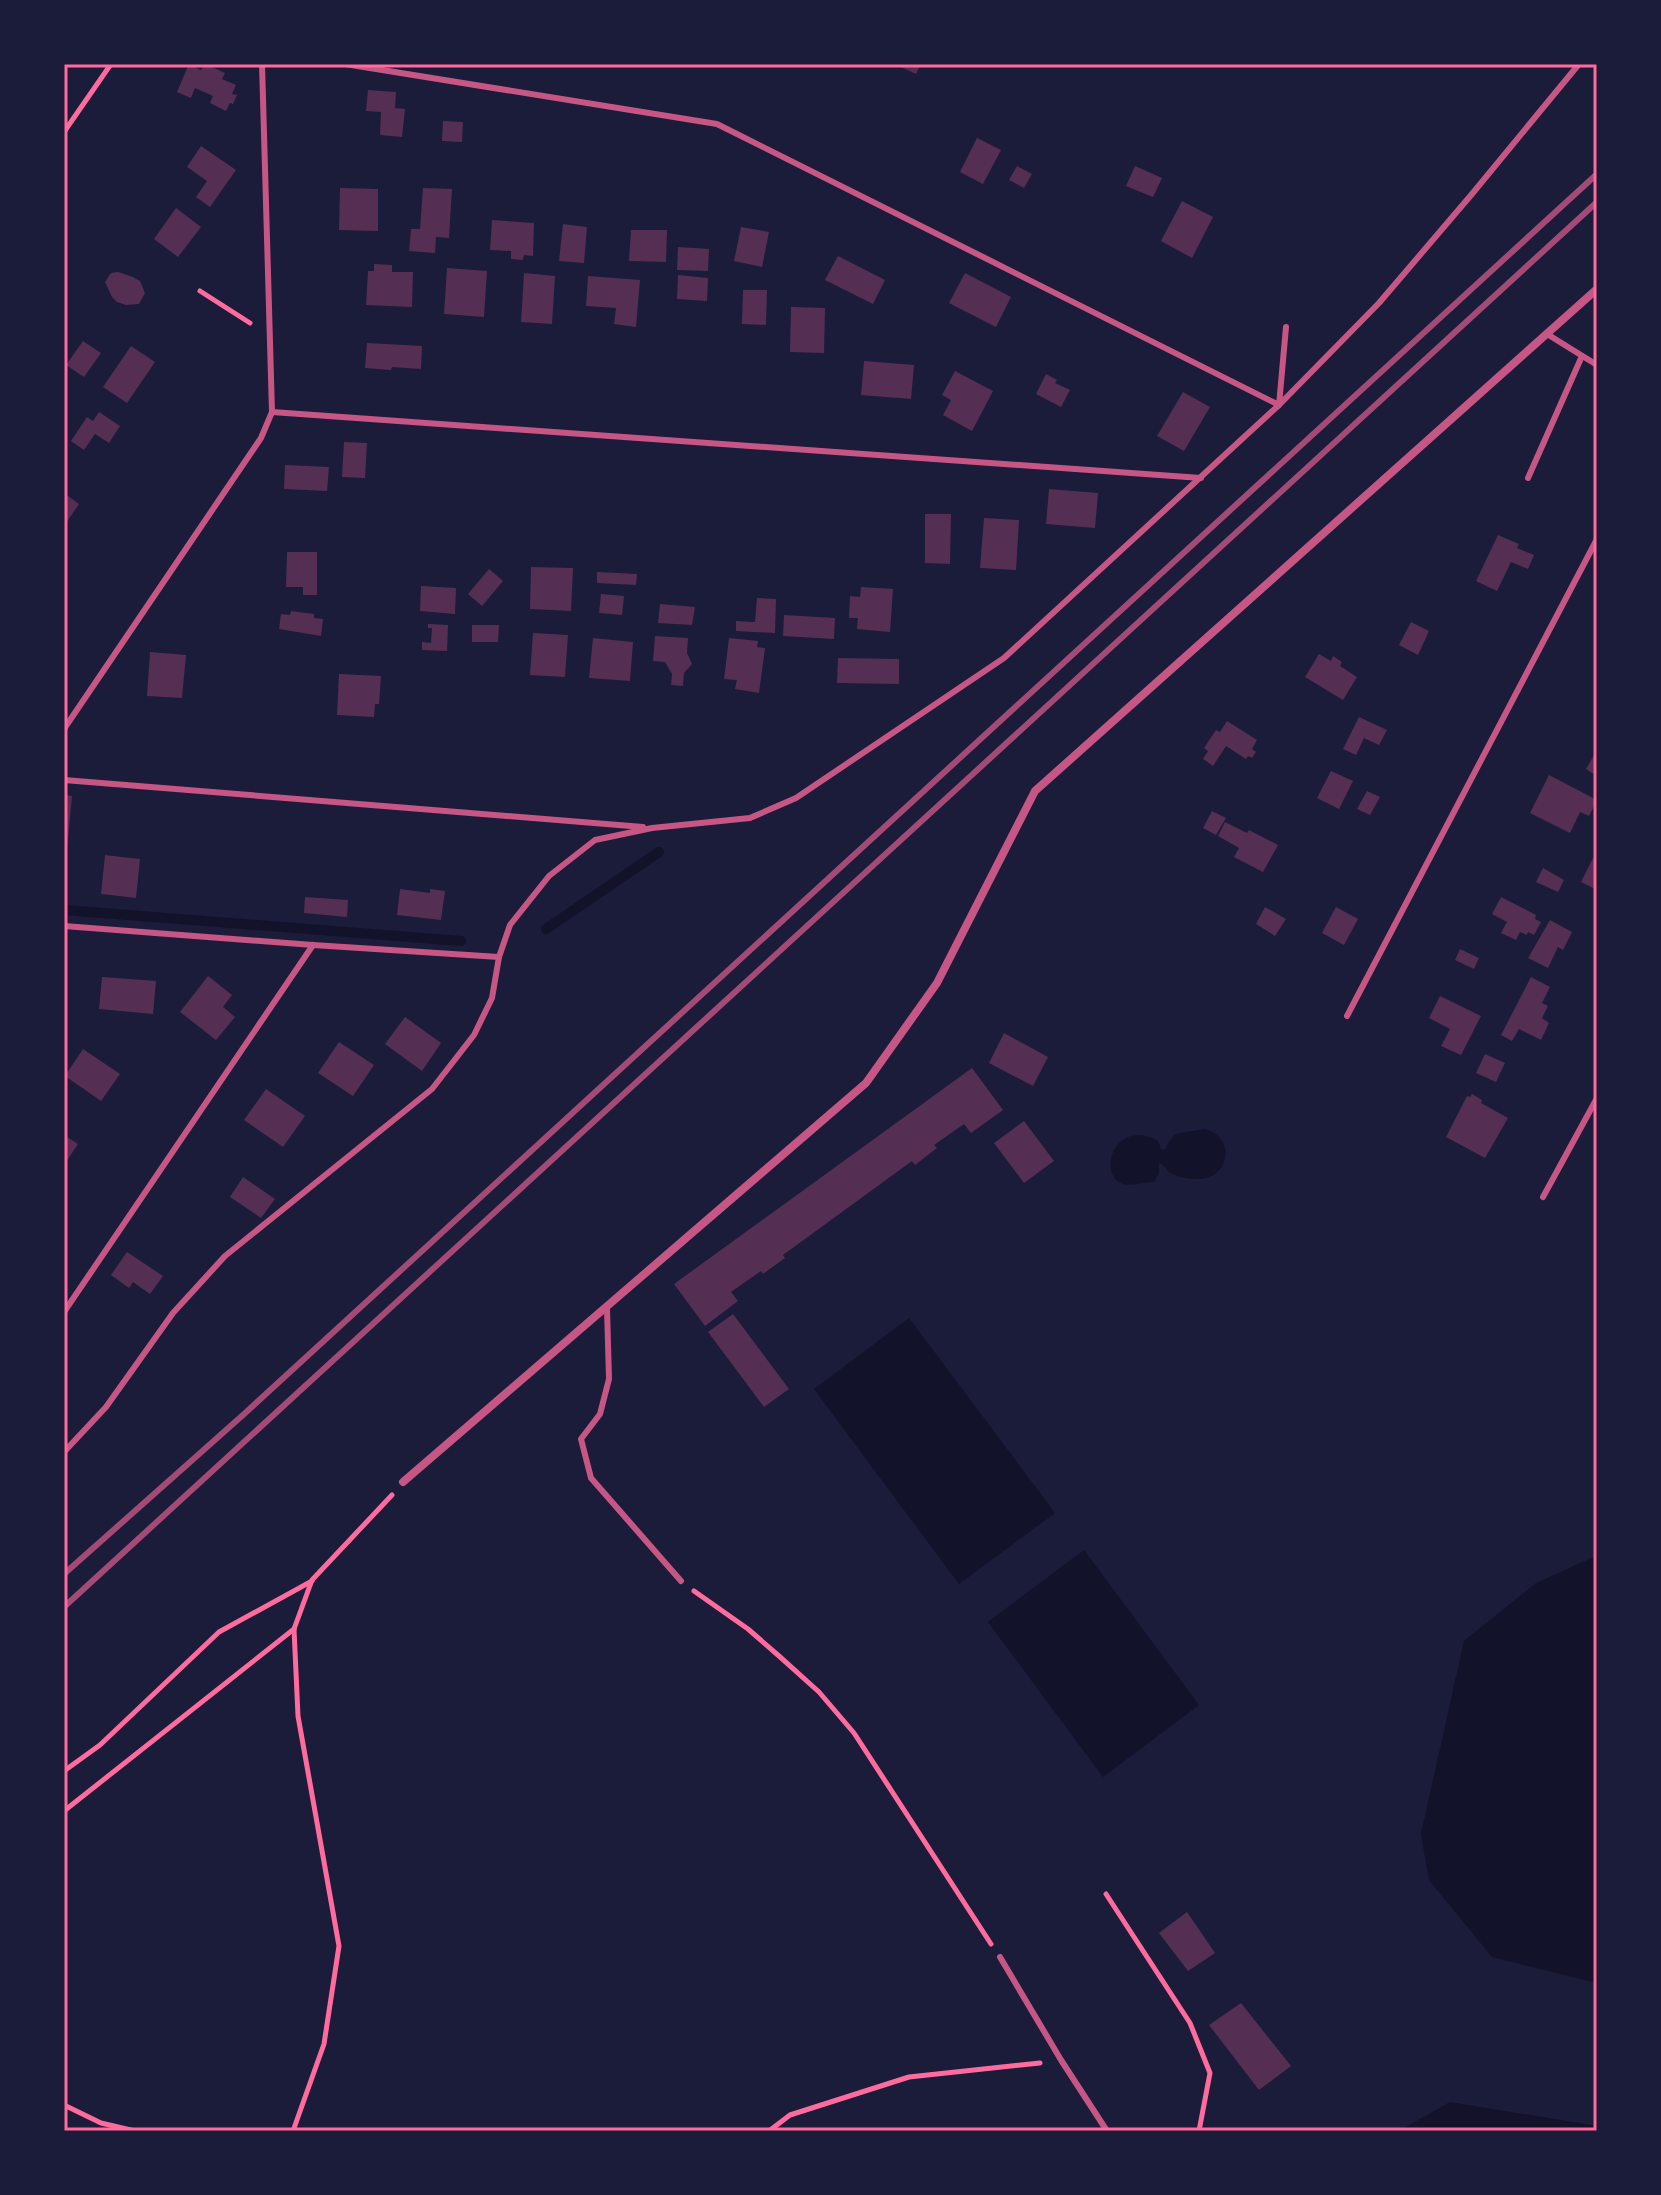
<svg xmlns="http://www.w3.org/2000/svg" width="1661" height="2195" font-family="'Sofia Sans Condensed',sans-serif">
  <rect width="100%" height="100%" fill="#1b1b3a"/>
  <g fill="#12122b">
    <path d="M 1205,1129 C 1238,1138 1228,1180 1198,1179 C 1189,1179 1173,1177 1167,1170 C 1165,1167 1163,1164 1159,1163 L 1159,1173 L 1154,1182 C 1146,1182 1129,1186 1123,1184 C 1099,1176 1111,1125 1149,1137 C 1157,1139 1159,1141 1161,1149 L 1165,1150 L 1168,1143 L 1175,1134 Z"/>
    <polygon points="909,1318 1055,1513 959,1584 814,1389"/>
    <polygon points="1084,1550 1199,1705 1103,1777 988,1622"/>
    <polygon points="1596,1556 1597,1556 1597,1983 1492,1957 1429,1880 1421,1834 1464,1641 1536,1583"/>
    <polygon points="1450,2102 1597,2126 1597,2131 1399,2131"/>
  </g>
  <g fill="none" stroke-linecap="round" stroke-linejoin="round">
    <g stroke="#12122b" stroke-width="10">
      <polyline points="64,910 461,941"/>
      <polyline points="546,929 659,852"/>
    </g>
  </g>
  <g fill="#542f53">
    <polygon points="189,64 201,70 205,64 225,73 222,79 236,85 232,94 237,95 233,104 230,103 226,111 210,103 213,96 195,88 191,98 177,92"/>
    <polygon points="895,64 921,64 916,74"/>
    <polygon points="368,90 396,92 395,108 405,109 402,137 380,135 381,112 366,111"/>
    <polygon points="443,121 463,122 462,142 442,141"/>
    <polygon points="977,138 1001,150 983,184 960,172"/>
    <polygon points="201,146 236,170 210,207 196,197 207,181 187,167"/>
    <polygon points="1017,166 1032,174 1024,188 1009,180"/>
    <polygon points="1135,166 1162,178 1153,197 1126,186"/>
    <polygon points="340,188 378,189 378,231 339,230"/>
    <polygon points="423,188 452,189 449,238 436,237 435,253 409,251 411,229 420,229"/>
    <polygon points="1182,201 1213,217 1192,258 1161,241"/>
    <polygon points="176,208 201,227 178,257 154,239"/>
    <polygon points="492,220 534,223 533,256 524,255 523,260 511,259 511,251 490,250"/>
    <polygon points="563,224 587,227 584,263 559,261"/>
    <polygon points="741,227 769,232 762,267 734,261"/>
    <polygon points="631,230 667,230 666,262 629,261"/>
    <polygon points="678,247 709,249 708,271 677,270"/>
    <polygon points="838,256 885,280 873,304 825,280"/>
    <polygon points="374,264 392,265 392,272 413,272 412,307 366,305 368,271 374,271"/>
    <polygon points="447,268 487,271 484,317 444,314"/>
    <polygon points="118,272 133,277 140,281 145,293 139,304 126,305 117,302 112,297 105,282 111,273"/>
    <polygon points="524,273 555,276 552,324 521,322"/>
    <polygon points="965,273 1011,297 996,327 949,303"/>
    <polygon points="678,275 708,278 707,301 677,299"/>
    <polygon points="588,276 640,280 636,327 614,324 616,308 586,306"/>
    <polygon points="743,290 767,290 766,325 742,324"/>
    <polygon points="791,307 825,308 824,353 790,352"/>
    <polygon points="83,341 101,353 84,377 66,365"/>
    <polygon points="367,343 422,346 421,369 392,367 391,370 365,368"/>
    <polygon points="131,346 155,362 127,403 103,387"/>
    <polygon points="864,361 914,365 911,399 861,395"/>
    <polygon points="955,371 993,391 972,431 943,415 951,400 942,395"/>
    <polygon points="1046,374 1057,380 1055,383 1070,390 1061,407 1036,394"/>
    <polygon points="1183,392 1210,407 1184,451 1157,436"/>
    <polygon points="99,412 120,426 109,443 95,434 84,450 71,441 87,417 93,421"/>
    <polygon points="344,442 367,443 365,478 342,477"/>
    <polygon points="285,465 329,467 327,491 284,489"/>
    <polygon points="1049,489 1098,493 1095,528 1046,524"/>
    <polygon points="64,493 79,504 64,526"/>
    <polygon points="925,514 951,514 950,564 925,563"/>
    <polygon points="984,518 1019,520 1016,570 980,568"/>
    <polygon points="1498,535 1519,544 1517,548 1534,555 1528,569 1511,562 1497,591 1476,581"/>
    <polygon points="287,552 317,552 317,595 303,595 303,587 286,587"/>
    <polygon points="531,567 573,568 571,611 530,609"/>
    <polygon points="489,569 503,581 482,606 468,594"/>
    <polygon points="597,572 637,574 636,585 597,583"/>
    <polygon points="421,586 456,588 455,614 420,611"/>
    <polygon points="861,587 893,589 890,632 857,629 858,618 849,618 850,596 860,597"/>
    <polygon points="601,594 624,596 622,615 599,613"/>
    <polygon points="757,598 776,599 775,633 736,631 736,621 755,622"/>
    <polygon points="660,604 695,607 692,625 658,623"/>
    <polygon points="291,611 314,614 314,618 323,619 321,636 279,629 281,614 290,615"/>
    <polygon points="784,615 835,618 834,639 783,636"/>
    <polygon points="1411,622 1429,631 1418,655 1399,645"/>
    <polygon points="428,624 448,625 447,651 422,650 422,642 431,643 432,628 428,628"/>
    <polygon points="472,625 499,625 498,642 472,642"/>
    <polygon points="533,633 568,635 565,677 530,675"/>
    <polygon points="655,636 688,638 687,653 692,664 684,673 683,686 671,685 672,674 665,662 653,661"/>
    <polygon points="593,638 633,642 630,681 589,678"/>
    <polygon points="729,638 758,641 757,647 765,648 759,693 735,689 737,680 724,679"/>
    <polygon points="150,652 186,655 182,698 147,696"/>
    <polygon points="1319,654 1331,661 1333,656 1342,662 1340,666 1357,677 1343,700 1305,677"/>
    <polygon points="838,658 899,659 899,684 837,683"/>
    <polygon points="339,674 381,676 379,704 375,704 374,717 337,715"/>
    <polygon points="1359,717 1387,730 1379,745 1364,738 1356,755 1343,749"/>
    <polygon points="1227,721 1257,740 1252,749 1256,752 1252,758 1248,756 1246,759 1226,746 1213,766 1203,759 1208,751 1204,748 1216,730 1220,732"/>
    <polygon points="1597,750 1597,776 1586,769"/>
    <polygon points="1331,771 1353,781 1339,809 1317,798"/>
    <polygon points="1549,775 1597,800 1589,816 1580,812 1570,833 1530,813"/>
    <polygon points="1367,791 1380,797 1370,815 1357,809"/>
    <polygon points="64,795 72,796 66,860 64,860"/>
    <polygon points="1212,811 1226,818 1216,835 1203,828"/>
    <polygon points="1225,822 1247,833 1249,830 1278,845 1263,872 1234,857 1239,848 1218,836"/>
    <polygon points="105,855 140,859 136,898 101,894"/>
    <polygon points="1593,858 1597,860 1597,890 1581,882"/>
    <polygon points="1543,868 1564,880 1558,892 1536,882"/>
    <polygon points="400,889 430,893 430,889 445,891 441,920 397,915"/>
    <polygon points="305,897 348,900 347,917 304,913"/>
    <polygon points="1501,897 1536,915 1535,919 1541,922 1534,935 1528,932 1527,935 1520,932 1516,940 1501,933 1507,922 1492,914"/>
    <polygon points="1265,907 1286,919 1275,936 1256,924"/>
    <polygon points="1336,907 1358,919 1344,945 1322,933"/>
    <polygon points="1550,920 1572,932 1563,950 1558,947 1548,968 1528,958"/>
    <polygon points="1460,949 1479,958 1474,969 1455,960"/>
    <polygon points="208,976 232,995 223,1007 235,1017 216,1040 180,1012"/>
    <polygon points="102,977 156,981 153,1014 99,1009"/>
    <polygon points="1531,977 1550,987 1542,1003 1548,1006 1542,1018 1549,1023 1541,1040 1519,1029 1512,1041 1501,1035"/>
    <polygon points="1440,996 1481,1016 1461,1055 1441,1046 1450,1029 1429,1018"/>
    <polygon points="405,1017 441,1043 422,1071 385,1044"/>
    <polygon points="1004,1033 1048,1057 1033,1086 989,1063"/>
    <polygon points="339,1042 374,1065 353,1096 318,1073"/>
    <polygon points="83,1049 120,1074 101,1101 65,1076"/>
    <polygon points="1485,1054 1505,1063 1496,1082 1476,1073"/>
    <polygon points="972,1068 1003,1110 971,1133 964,1124 934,1145 937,1148 915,1165 912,1161 783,1255 785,1258 763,1274 761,1271 731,1292 738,1301 705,1326 674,1284"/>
    <polygon points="266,1089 305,1116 283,1147 244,1120"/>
    <polygon points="1472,1094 1482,1100 1481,1103 1508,1118 1485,1158 1446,1137 1467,1096 1470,1097"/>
    <polygon points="1024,1121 1054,1161 1024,1183 994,1143"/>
    <polygon points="64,1135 78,1144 64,1165"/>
    <polygon points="243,1177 275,1199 261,1218 230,1197"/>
    <polygon points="127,1252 163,1276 150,1294 133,1282 129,1288 111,1275"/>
    <polygon points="733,1314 789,1389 764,1407 708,1332"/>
    <polygon points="1187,1912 1215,1953 1188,1971 1159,1933"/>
    <polygon points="1241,2003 1291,2066 1259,2090 1209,2025"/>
  </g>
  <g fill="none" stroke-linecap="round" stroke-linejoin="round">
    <g stroke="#ff6b9d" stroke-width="5">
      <polyline points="64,132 111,64"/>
      <polyline points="200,291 250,323"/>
      <polyline points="694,1591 748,1629 779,1656 819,1692 854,1733 991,1944"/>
      <polyline points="64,1771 100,1745 219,1632 312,1581"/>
      <polyline points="64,1811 294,1629"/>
      <polyline points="1106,1894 1190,2023 1210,2073 1199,2131"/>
      <polyline points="64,2105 101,2123 135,2131"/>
      <polyline points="293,2131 324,2044 339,1946 298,1716 294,1629 312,1580 392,1495"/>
      <polyline points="769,2131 790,2115 909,2077 1040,2063"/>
    </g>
    <g stroke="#c65784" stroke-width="6">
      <polyline points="345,64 717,124 1279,405 1286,327"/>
      <polyline points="1547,334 1597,365"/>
      <polyline points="272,412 1201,478"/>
      <polyline points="1528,478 1582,356"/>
      <polyline points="64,729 261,438 272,412 262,64"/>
      <polyline points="64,780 643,827"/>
      <polyline points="64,926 313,945 499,957"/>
      <polyline points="1347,1016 1597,539"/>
      <polyline points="1543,1197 1597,1098"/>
      <polyline points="607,1308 609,1379 600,1414 581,1439 591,1478 681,1581"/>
      <polyline points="64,1312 313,945"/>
      <polyline points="64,1452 106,1407 173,1313 225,1256 432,1089 474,1035 492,998 499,957 510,925 549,876 595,840 652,828 750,818 796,798 1004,658 1279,405 1379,303 1472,194 1579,64"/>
      <polyline points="1000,1957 1061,2060 1107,2131"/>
    </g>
    <polyline stroke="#c65784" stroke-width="8" points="403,1482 866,1083 937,983 1035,791 1597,289"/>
    <g stroke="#a44b75" stroke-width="6">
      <polyline points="64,1574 243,1415 1597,174"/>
      <polyline points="64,1607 1597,202"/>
    </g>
  </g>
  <rect width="1661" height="2195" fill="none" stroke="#1b1b3a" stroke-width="132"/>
  <rect x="66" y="66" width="1529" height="2063" fill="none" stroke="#ff6b9d" stroke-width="3"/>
</svg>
